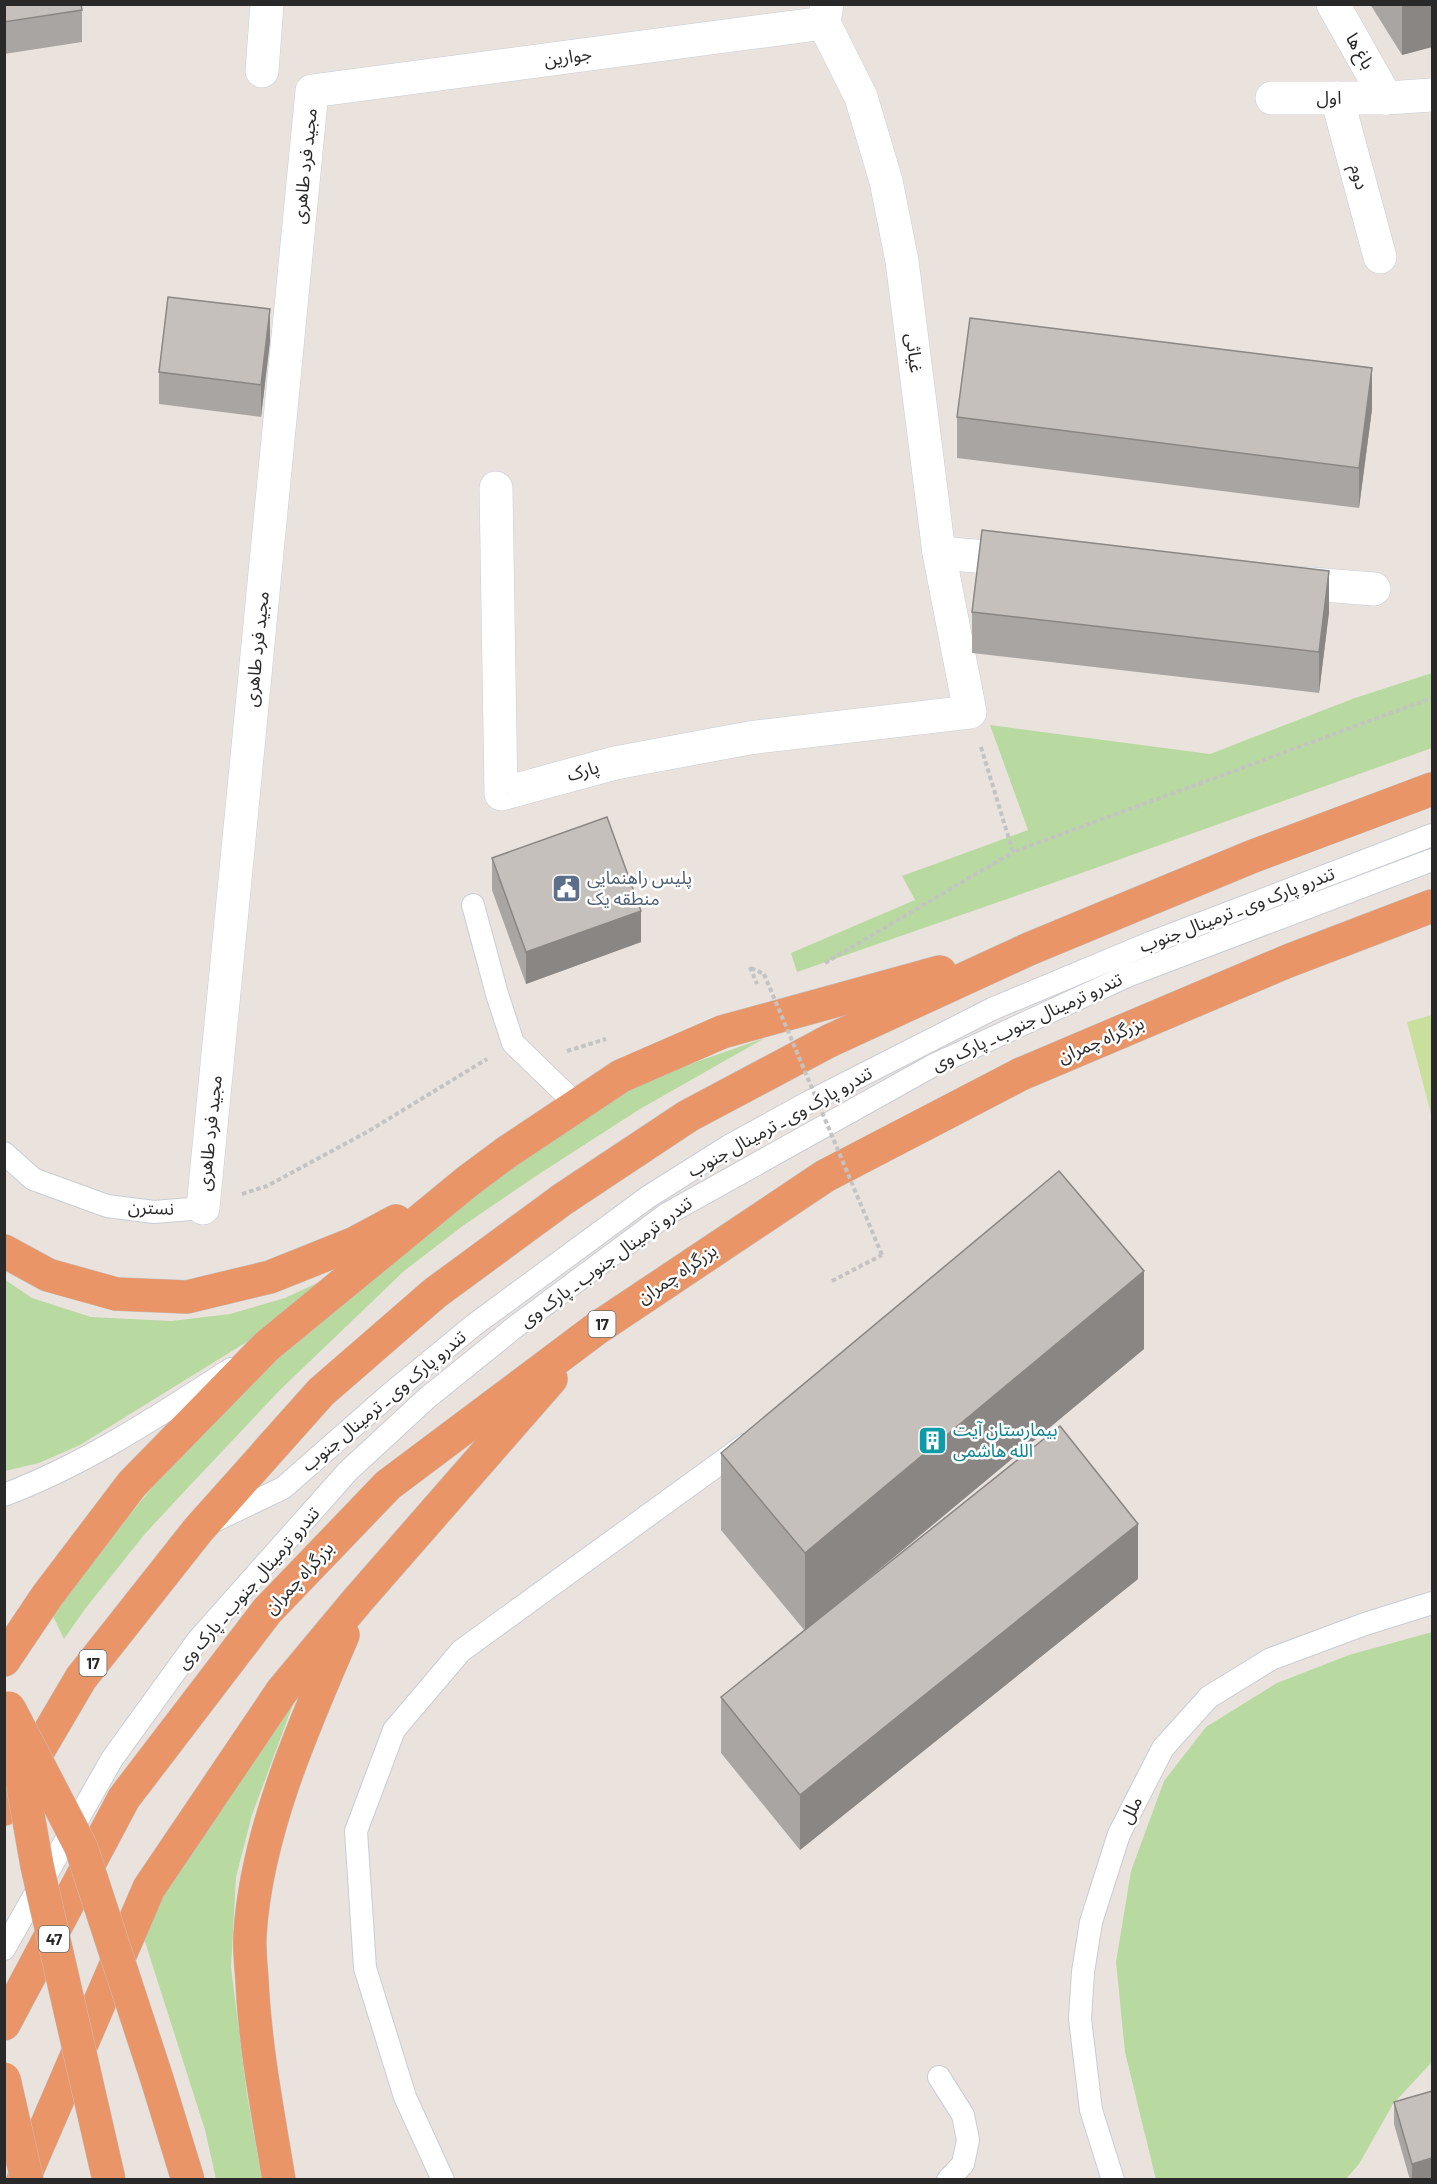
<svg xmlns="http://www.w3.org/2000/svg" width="1437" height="2184" font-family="Barlow,'Noto Sans Arabic',sans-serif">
  <rect width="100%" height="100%" fill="#eae3dd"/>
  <g fill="#b8daa0">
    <polygon points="1432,673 1432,748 1073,876 797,972 791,953 915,900 902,876 1028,830 990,725 1210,754 1355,698"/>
    <polygon points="765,1038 640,1109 539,1174 464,1225 404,1271 280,1390 180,1496 144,1535 85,1609 64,1639 51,1612 163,1474 263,1367 421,1230 630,1085"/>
    <polygon points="349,1268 258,1335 80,1445 39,1463 5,1471 4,1279 32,1298 91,1317 171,1321 230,1314 285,1298"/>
    <polygon points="1432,1632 1432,2062 1393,2104 1359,2164 1346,2179 1156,2180 1125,2052 1116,1962 1131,1871 1164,1781 1206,1727 1277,1683 1349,1655"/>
    <polygon points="295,1699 252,1815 236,1877 231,1967 247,2095 262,2179 216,2179 205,2130 140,1926"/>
  </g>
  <polygon fill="#c9e09c" points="1432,1015 1432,1118 1407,1022"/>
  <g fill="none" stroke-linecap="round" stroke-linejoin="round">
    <defs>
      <g id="lane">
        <polyline points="473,905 497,994 513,1043 577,1105"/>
        <polyline points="4,1153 33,1179 107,1206 154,1212 203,1208"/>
        <path d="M 4,1495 C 86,1464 158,1416 231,1369"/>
        <polyline points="212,1522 283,1488 389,1395 474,1325 648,1197 729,1146 809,1102 992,1009 1150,943 1432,835"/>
        <polyline points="4,1949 112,1759 198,1640 348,1471 427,1398 515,1327 667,1214 932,1066 1127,976 1432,860"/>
        <polyline points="939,2077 963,2115 968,2140 963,2164 948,2180"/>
        <polyline points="443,2180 405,2097 365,1968 356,1831 394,1730 461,1651 745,1445"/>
        <polyline points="1113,2180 1091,2110 1080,2019 1083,1972 1091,1922 1119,1834 1163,1748 1209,1697 1271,1659 1365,1624 1432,1603"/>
      </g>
      <g id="street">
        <polyline points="1333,4 1386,98"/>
        <polyline points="262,71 267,4"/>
        <polyline points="1272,98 1386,98 1432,95"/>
        <polyline points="1337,98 1380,257"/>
        <polyline points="496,488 501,794 615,763 749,738 970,712 939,553 902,261 886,181 861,97 824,23 827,4"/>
        <polyline points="939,553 1024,560"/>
        <polyline points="1285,582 1374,589"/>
        <polyline points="203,1208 312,91 824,23"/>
      </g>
      <g id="highway">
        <polyline points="4,1251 48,1275 116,1294 187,1297 270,1277 355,1243 396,1221"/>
        <polyline points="4,1660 47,1596 132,1484 267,1346 468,1181 507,1152 621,1076 722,1032 940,972"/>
        <polyline points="4,1809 81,1678 198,1530 321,1392 435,1293 563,1199 688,1116 829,1041 1029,949 1251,857 1432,789"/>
        <polyline points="4,2024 124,1798 267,1611 388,1485 596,1329 825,1176 1021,1074 1288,961 1432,906"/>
        <polyline points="23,2180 149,1888 282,1691 357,1601 551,1379"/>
        <path d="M 279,2180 C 268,2113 255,2047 252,1980 C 251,1965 249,1950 250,1935 C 256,1834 303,1727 343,1635"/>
      </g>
    </defs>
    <use href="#lane" stroke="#c8ccd5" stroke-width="24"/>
    <use href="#street" stroke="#c8ccd5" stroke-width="34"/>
    <use href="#highway" stroke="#c3c3c3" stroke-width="34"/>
    <g stroke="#c3c3c3" stroke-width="4" stroke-dasharray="4.5 3" stroke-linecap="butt">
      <polyline points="981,747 1013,852 1432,698"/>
      <polyline points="825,963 1013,852"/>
      <polyline points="750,967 757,984"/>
      <polyline points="751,968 764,974"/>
      <polyline points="567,1051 606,1039"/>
      <polyline points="242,1194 267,1186 367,1132 487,1059"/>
      <polyline points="832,1281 882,1255"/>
    </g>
    <use href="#lane" stroke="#fff" stroke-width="22"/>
    <use href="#street" stroke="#fff" stroke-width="33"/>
    <use href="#highway" stroke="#ea9567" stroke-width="33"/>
    <defs>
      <g id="highway-bridge">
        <polyline points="9,1708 81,1847 157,2079 188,2180"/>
        <polyline points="15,1741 37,1866 109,2180"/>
        <polyline points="4,2079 27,2180"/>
      </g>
    </defs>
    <use href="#highway-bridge" stroke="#c3c3c3" stroke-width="34" stroke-linecap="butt"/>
    <polyline stroke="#c3c3c3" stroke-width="4" stroke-dasharray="4.5 3" stroke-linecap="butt" points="764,974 882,1255"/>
    <use href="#highway-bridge" stroke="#ea9567" stroke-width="33"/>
  </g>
  <g fill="#a9a5a2">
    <polygon points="4,4 82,10 82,42 4,54"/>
    <polygon points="1370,4 1432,4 1432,47 1402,55"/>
    <polygon points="270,341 261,417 159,404 159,372"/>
    <polygon points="1372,409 1359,508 957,458 957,417"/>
    <polygon points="972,612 1329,612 1319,693 972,653"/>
    <polygon points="492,858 641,942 526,984 492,890"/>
    <polygon points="1144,1349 827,1613 1138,1579 800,1850 721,1753 721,1697 805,1631 721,1530 721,1453"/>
    <polygon points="1394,2102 1432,2180 1410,2180 1394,2124"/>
  </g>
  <g fill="#8a8684">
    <polygon points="1402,4 1432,4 1432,47 1402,55"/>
    <polygon points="270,309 270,341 261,417 261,385"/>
    <polygon points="1372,368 1372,409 1359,508 1359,468"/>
    <polygon points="1329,571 1329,612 1319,693 1319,652"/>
    <polygon points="641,911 641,942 526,984 526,952"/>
    <polygon points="1144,1271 1144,1349 805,1631 805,1553"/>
    <polygon points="1138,1524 1138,1579 800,1850 800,1795"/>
    <polygon points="1432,2158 1432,2180 1412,2180 1412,2164"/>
  </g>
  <g fill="#c5c0bc" stroke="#8a8684" stroke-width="1.5">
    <polygon points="4,4 81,4 82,10 4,22"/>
    <polygon points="168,297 270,309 261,385 159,372"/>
    <polygon points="970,318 1372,368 1359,468 957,417"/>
    <polygon points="982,530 1329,571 1319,652 972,612"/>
    <polygon points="607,817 641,911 526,952 492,858"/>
    <polygon points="1059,1171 1144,1271 805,1553 721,1453"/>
    <polygon points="1060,1426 1138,1524 800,1795 721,1697"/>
    <polygon points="1432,2091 1432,2158 1412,2164 1394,2102"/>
  </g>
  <defs>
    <symbol id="civic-square" viewBox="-11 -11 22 22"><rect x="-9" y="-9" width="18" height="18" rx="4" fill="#5c6f8a" stroke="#fff"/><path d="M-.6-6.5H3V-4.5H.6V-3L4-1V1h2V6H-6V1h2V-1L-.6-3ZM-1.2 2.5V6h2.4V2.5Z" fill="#fff"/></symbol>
    <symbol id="building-square" viewBox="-11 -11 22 22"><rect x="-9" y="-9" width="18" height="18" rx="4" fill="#0f9aa8" stroke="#fff"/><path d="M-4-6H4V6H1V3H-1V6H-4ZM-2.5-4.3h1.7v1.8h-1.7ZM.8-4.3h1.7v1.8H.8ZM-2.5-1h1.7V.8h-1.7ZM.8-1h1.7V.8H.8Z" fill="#fff"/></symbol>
  </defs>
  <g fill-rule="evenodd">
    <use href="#civic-square" x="550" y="872" width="33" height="33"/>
    <use href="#building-square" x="916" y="1424" width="33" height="33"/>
  </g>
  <g text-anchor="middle" stroke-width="5" stroke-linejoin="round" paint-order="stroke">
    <g fill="#fff" stroke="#696969" stroke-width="1.5">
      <rect x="588.5" y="1311" width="27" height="26" rx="4.5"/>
      <rect x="79.5" y="1650" width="27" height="26" rx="4.5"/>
      <rect x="39" y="1926" width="30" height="26" rx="4.5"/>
    </g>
    <g font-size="16" font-weight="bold" fill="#292929">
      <text x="602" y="1330">17</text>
      <text x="93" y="1669">17</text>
      <text x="54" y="1945">47</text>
    </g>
    <g font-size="18" fill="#292929" stroke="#fff">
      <text transform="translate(1360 51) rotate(60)" y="6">باغ ها</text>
      <text transform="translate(568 57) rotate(-8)" y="6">جوارین</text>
      <text x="1329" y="104">اول</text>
      <text transform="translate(305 166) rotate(-84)" y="6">مجید فرد طاهری</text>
      <text transform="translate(1359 177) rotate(75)" y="6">دوم</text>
      <text transform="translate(914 353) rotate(83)" y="6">غیاثی</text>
      <text transform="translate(257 649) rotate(-84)" y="6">مجید فرد طاهری</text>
      <text transform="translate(583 771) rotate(-16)" y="6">پارک</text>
      <text transform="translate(1237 910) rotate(-21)" y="6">تندرو پارک وی ـ ترمینال جنوب</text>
      <text transform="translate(1027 1022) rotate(-25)" y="6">تندرو ترمینال جنوب ـ پارک وی</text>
      <text transform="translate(1101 1040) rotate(-23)" y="6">بزرگراه چمران</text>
      <text transform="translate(780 1122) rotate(-29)" y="6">تندرو پارک وی ـ ترمینال جنوب</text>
      <text transform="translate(210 1133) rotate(-84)" y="6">مجید فرد طاهری</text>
      <text transform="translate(151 1208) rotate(2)" y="6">نسترن</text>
      <text transform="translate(606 1262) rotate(-36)" y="6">تندرو ترمینال جنوب ـ پارک وی</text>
      <text transform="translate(677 1274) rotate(-34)" y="6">بزرگراه چمران</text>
      <text transform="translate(384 1401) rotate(-40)" y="6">تندرو پارک وی ـ ترمینال جنوب</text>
      <text transform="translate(299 1578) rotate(-47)" y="6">بزرگراه چمران</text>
      <text transform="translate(248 1588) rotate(-49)" y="6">تندرو ترمینال جنوب ـ پارک وی</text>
      <text transform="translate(1131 1810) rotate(-63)" y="6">ملل</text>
    </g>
    <g font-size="18" fill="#4e5e75" stroke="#fff" text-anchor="start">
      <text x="587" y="884">پلیس راهنمایی<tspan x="587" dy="21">منطقه یک</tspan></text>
    </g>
    <g font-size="18" fill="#0d838f" stroke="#fff" text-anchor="start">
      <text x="953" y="1436">بیمارستان آیت<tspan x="953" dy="21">الله هاشمی</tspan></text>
    </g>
  </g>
  <rect width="1437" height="2184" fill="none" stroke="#292929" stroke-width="12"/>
</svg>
